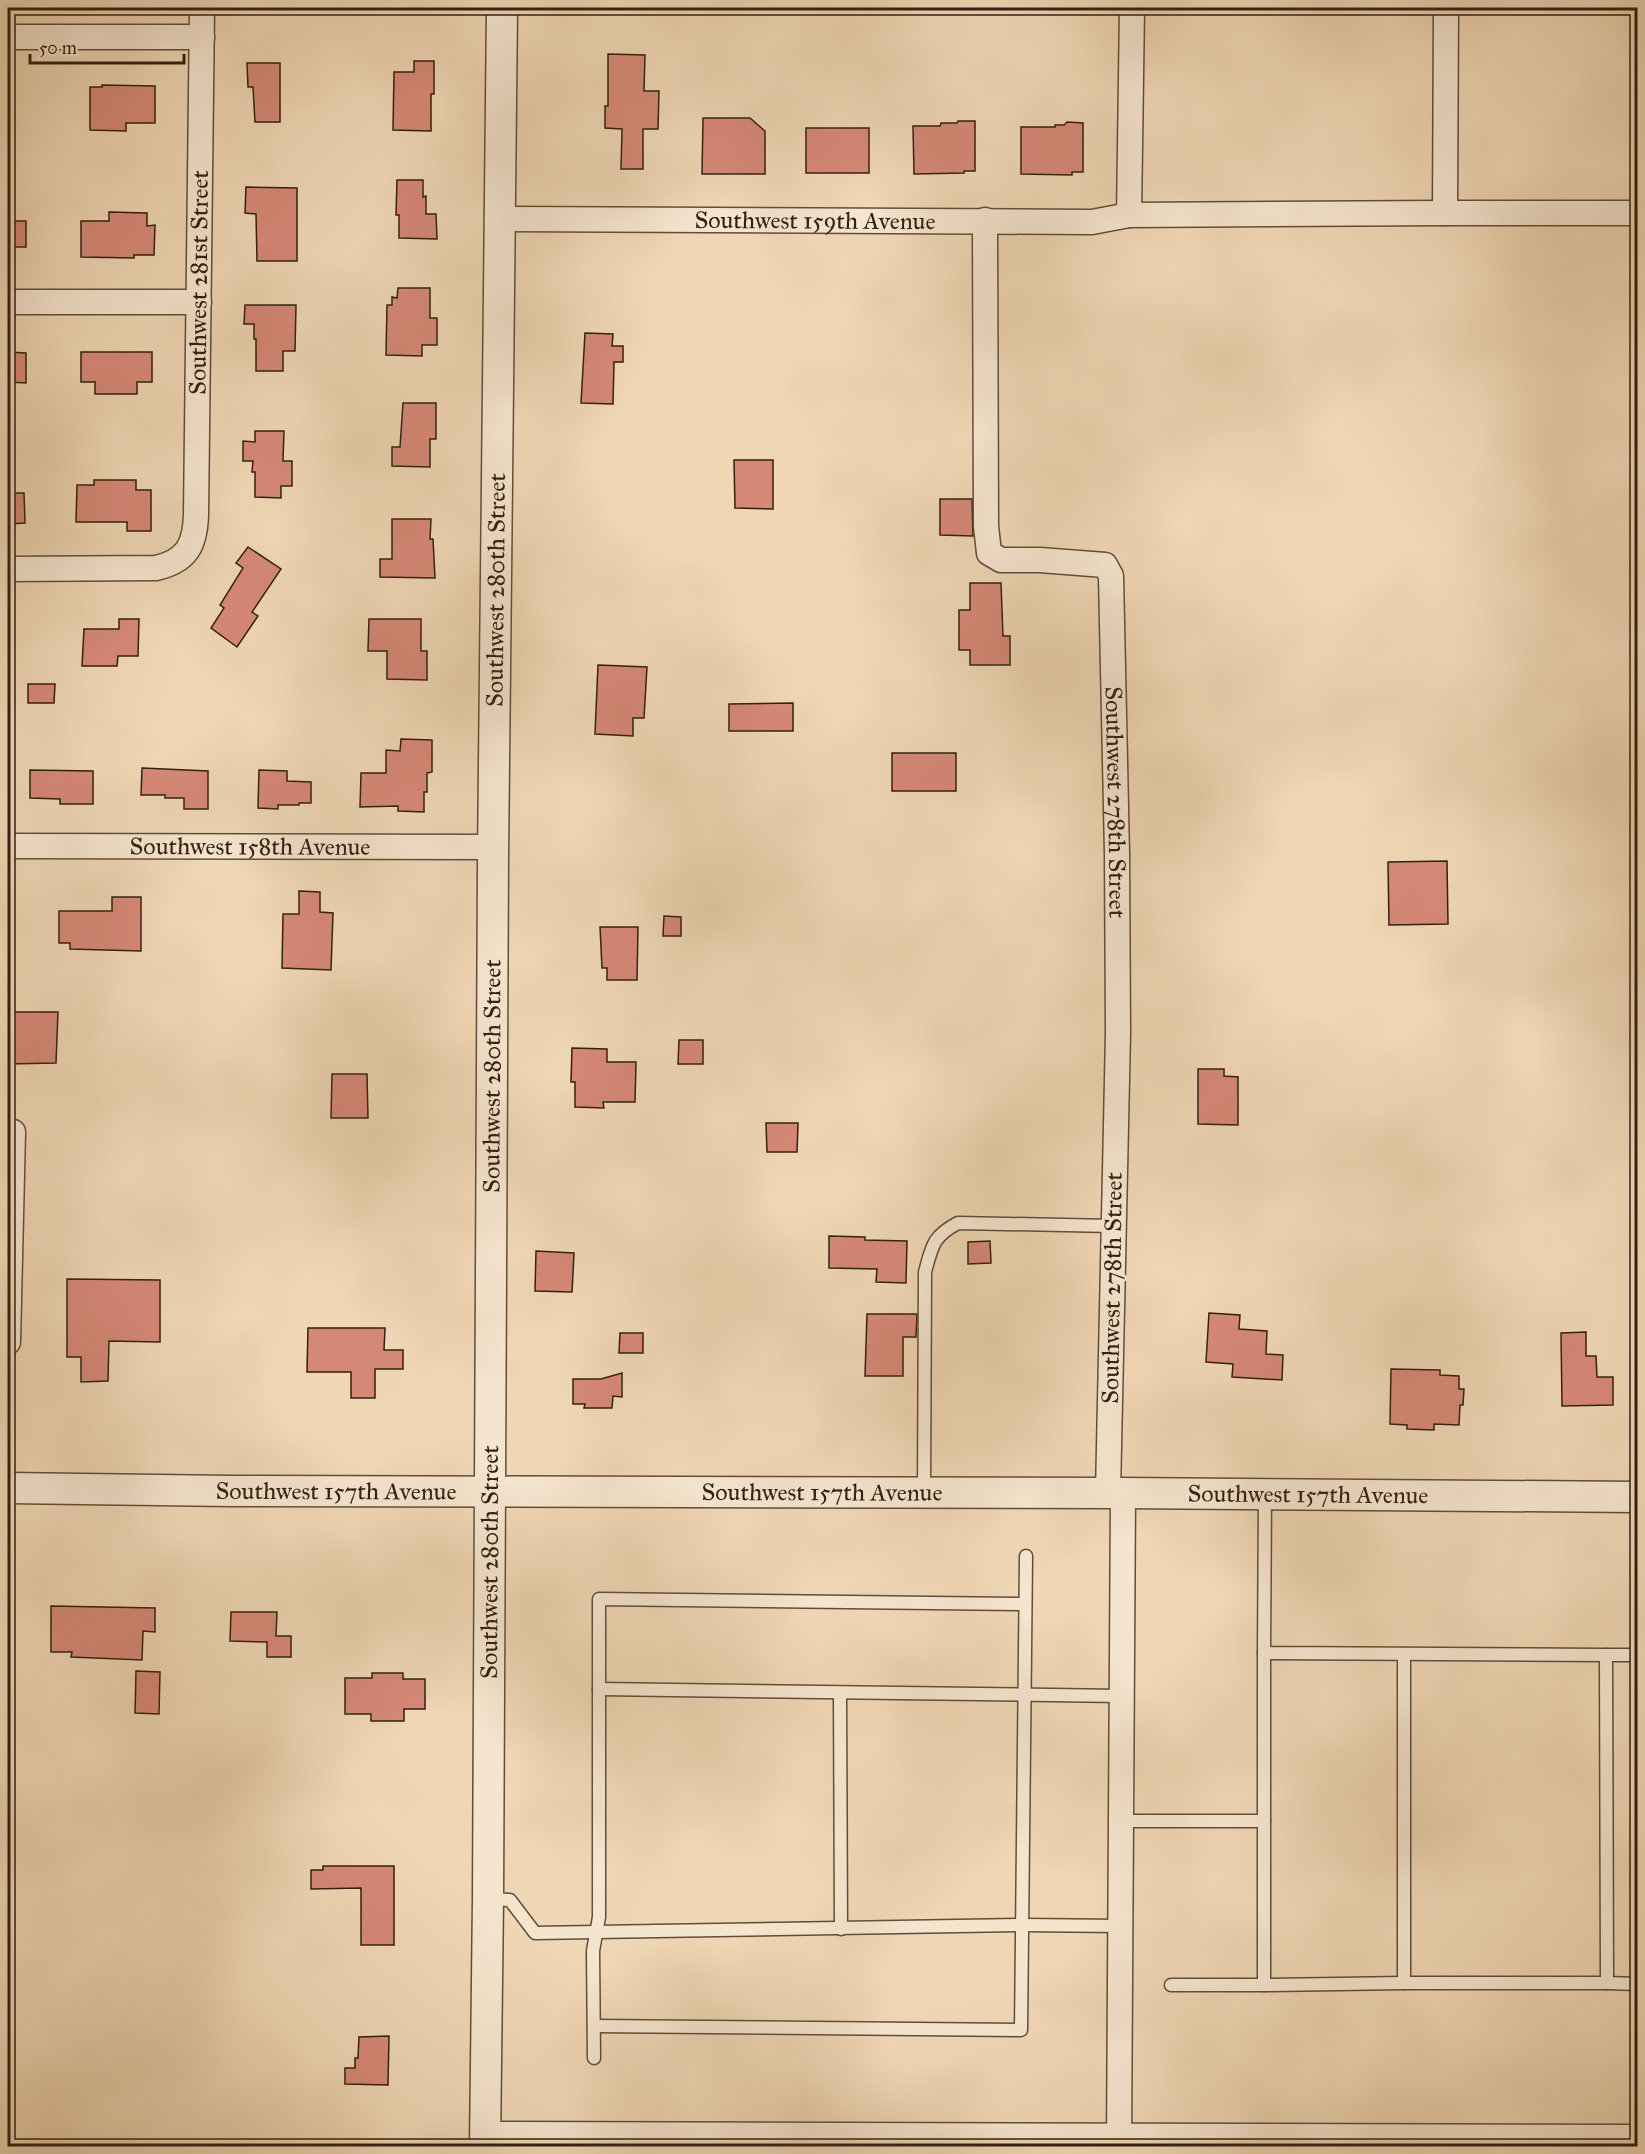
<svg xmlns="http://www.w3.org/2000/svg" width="1645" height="2154" font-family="'IM FELL Great Primer',serif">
  <rect width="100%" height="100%" fill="#efd6b4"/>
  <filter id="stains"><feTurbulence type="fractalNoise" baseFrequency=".00333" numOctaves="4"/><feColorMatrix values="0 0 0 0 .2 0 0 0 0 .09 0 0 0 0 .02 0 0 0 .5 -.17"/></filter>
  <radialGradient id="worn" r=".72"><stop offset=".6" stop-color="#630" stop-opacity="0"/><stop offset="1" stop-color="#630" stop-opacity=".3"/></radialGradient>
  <g fill="#d68877" stroke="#312012" stroke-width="1.5">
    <polygon points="608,54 645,55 644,91 659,91 658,129 643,129 643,169 621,169 622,129 605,128 605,106 608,106"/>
    <polygon points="414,61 434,61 434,94 431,94 431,131 393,130 394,72 414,72"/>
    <polygon points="247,63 280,63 280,122 255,122 253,87 248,87"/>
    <polygon points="102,85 155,86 155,123 126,123 126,131 90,130 90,87 102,87"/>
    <polygon points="703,118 750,118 765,131 765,174 702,174"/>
    <polygon points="958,121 975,121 975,171 964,171 964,173 914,174 913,126 940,126 941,123 957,123"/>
    <polygon points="1067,122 1083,123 1083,172 1072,172 1072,175 1021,174 1021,127 1055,127 1055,125 1064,125"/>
    <rect x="806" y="128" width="63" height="45"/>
    <polygon points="397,180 423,180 423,197 426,196 426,214 436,214 437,239 399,238 399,215 396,215"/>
    <polygon points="246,187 297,188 297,261 257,261 256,214 245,213"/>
    <polygon points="109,212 147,213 147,226 155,225 154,255 134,255 134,258 81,257 81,221 109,221"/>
    <rect x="8" y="221" width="18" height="26"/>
    <polygon points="398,288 430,288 430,318 437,318 437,345 422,345 422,356 386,355 387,305 392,305 392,297 397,298"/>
    <polygon points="245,305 296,305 295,351 283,351 283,371 256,371 256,339 254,339 254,324 244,324"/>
    <polygon points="585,333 613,334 612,346 623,346 623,362 614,362 613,404 581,403"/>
    <polygon points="8,352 26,353 26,383 8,382"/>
    <polygon points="81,352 152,352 152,382 137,382 137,394 95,394 95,382 81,382"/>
    <polygon points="403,403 436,403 436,439 430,439 430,467 392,466 392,447 400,447"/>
    <polygon points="255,431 284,431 283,461 292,461 292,486 281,486 281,498 255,497 255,472 252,472 253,461 243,461 243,441 255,442"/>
    <polygon points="734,460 773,460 773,509 735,508"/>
    <polygon points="94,480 136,480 136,490 151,490 151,531 127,531 127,522 76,522 77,485 94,485"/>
    <polygon points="8,493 24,493 25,523 8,524"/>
    <polygon points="940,499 972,499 973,536 940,535"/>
    <polygon points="392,519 431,519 430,539 433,539 435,578 380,577 380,559 392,559"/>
    <polygon points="248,547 281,569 252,612 258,616 237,647 211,628 224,608 220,605 243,568 236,563"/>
    <polygon points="970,583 1001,583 1003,636 1010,636 1010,665 970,665 970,650 959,650 959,610 970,610"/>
    <polygon points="119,619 139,619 138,656 118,656 117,666 82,666 84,629 119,629"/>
    <polygon points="369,619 421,619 421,651 427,651 427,680 387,679 387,651 368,651"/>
    <polygon points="598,665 647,667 644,718 633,718 633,736 595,734"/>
    <polygon points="28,684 55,684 54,703 28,703"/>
    <polygon points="793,703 793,731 729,731 729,704"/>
    <polygon points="401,739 432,740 432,772 427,773 427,792 424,792 424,812 398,811 398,806 360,807 361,773 386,773 386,750 400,751"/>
    <rect x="892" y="753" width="64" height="38"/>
    <polygon points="142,768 208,771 208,809 184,809 184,798 165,798 165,795 141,795"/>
    <polygon points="30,770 93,771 93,804 60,804 60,799 30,798"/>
    <polygon points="259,770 287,771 287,781 311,782 311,803 299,803 299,805 278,805 278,809 258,808"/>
    <polygon points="1447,861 1448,924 1389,925 1388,862"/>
    <polygon points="299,891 320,892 320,912 333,913 331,970 282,968 283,914 299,914"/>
    <polygon points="112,897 141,897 141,951 70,949 70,943 59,943 59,911 112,911"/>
    <polygon points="664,916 681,917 681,936 663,936"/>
    <polygon points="600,927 638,927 637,980 607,980 607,968 602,968"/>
    <polygon points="8,1012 58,1012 56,1063 8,1064"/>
    <polygon points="679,1040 703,1040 703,1064 678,1064"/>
    <polygon points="572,1048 607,1049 607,1062 636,1062 635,1102 603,1102 604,1108 575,1107 575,1082 571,1082"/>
    <polygon points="1198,1069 1224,1069 1224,1076 1238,1077 1238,1125 1198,1124"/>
    <polygon points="332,1074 367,1074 368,1118 331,1118"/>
    <polygon points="766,1123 798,1123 797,1152 767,1152"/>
    <polygon points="829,1236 865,1237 865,1240 907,1241 906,1283 876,1282 877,1269 829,1268"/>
    <polygon points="990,1241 991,1263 968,1264 968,1242"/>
    <polygon points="536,1251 574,1253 572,1292 535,1291"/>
    <polygon points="67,1279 160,1280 160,1342 109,1341 108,1381 81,1382 81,1357 67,1357"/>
    <polygon points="1209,1313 1240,1315 1239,1329 1267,1331 1266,1354 1283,1355 1282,1380 1232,1377 1233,1364 1206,1362"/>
    <polygon points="867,1314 917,1314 916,1337 903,1337 903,1376 865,1376"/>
    <polygon points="308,1328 385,1328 384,1350 403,1350 403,1369 375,1369 375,1398 351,1398 351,1372 307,1372"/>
    <polygon points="1586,1332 1586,1356 1596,1356 1597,1377 1613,1377 1613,1405 1562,1406 1561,1333"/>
    <polygon points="620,1333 643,1333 643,1353 619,1353"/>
    <polygon points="1391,1369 1440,1370 1440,1375 1459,1376 1459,1389 1464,1389 1463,1405 1460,1405 1459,1425 1434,1424 1434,1430 1407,1429 1407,1425 1390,1424"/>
    <polygon points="622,1373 622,1397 613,1396 612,1408 584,1408 585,1404 573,1404 573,1379 601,1379"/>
    <polygon points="51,1606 155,1608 155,1632 143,1631 142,1660 71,1657 72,1652 51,1652"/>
    <polygon points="231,1612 277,1612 276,1636 291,1636 291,1657 267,1657 267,1642 230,1641"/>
    <polygon points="136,1671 160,1672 159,1714 135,1713"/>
    <polygon points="372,1673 403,1673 403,1679 425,1679 425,1709 404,1709 404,1721 371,1721 371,1714 345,1714 345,1678 372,1678"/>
    <polygon points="323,1866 394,1866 394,1945 361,1945 361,1888 311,1889 311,1870 323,1870"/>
    <polygon points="389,2036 388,2085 345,2084 345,2068 355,2068 355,2058 358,2058 359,2037"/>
  </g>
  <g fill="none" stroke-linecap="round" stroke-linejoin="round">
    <defs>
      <g id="service">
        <path d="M 924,1492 L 925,1272 C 932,1246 933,1236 958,1223 L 1113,1226"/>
        <polyline points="1265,1495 1264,1653 1606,1655"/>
        <polyline points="1404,1654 1404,1983 1607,1983"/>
        <polyline points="1638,1655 1606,1655 1607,1983 1638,1984"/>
        <polyline points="599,1689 1121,1696"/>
        <polyline points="840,1693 841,1929"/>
        <polyline points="1120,1821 1264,1821"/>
        <polyline points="489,1899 510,1900 535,1933 1023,1925 1120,1926"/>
        <polyline points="1171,1985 1264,1985 1264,1653"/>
        <polyline points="1264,1985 1404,1983"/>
        <polyline points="594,2026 1021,2030 1026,1556"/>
        <polyline points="594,2058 593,1951 599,1917 599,1599 1025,1604"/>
      </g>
      <g id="minor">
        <polyline points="1446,8 1445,213 1638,213"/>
        <polyline points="8,37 202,37"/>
        <polyline points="1129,215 1132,8"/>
        <path id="s1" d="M 500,219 L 1092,222 L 1129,215 L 1445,213"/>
        <path id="s2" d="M 985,220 L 986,526 L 989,553 L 1001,560 L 1040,560 L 1105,565 L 1111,576 L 1117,854 L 1118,1033 L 1108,1493"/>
        <polyline points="8,302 199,302"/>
        <path id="s3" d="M 8,569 L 156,568 C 187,561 195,545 196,515 L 202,8"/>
        <path id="s4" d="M 8,846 L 493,847"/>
        <polyline points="8,1342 13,1132"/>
        <polyline points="485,2134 1638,2137"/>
        <polyline points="1119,2146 1123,1493"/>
      </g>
      <g id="tertiary">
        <path id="s5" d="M 8,1488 L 231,1491 L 1123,1493 L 1638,1497"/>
        <path id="s6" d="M 485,2146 L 488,1899 L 493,858 L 502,8"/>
      </g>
    </defs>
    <use href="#service" stroke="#604e3a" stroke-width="15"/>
    <use href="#minor" stroke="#604e3a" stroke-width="27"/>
    <use href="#tertiary" stroke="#604e3a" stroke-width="33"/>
    <use href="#service" stroke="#f5e4ce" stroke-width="12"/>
    <use href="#minor" stroke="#f5e4ce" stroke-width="24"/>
    <use href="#tertiary" stroke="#f5e4ce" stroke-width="30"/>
  </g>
  <g text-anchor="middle" stroke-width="5" stroke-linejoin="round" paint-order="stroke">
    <g font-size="24" fill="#312012" stroke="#f5e4ce">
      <text dy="8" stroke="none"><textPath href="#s1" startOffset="315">Southwest 159th Avenue</textPath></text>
      <text dy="8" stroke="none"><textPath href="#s3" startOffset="454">Southwest 281st Street</textPath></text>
      <text dy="8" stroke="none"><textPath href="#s6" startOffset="1556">Southwest 280th Street</textPath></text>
      <text dy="8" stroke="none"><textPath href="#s2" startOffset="690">Southwest 278th Street</textPath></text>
      <text dy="8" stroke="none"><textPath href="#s4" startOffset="242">Southwest 158th Avenue</textPath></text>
      <text dy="8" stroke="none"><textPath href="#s6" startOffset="1070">Southwest 280th Street</textPath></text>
      <text transform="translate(1112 1288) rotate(-89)" y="8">Southwest 278th Street</text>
      <text dy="8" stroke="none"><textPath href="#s5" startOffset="328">Southwest 157th Avenue</textPath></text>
      <text dy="8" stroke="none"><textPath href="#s5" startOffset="814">Southwest 157th Avenue</textPath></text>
      <text dy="8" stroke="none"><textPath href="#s5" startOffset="1300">Southwest 157th Avenue</textPath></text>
      <text dy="8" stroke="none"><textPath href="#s6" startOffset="584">Southwest 280th Street</textPath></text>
    </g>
  </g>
  <rect width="1645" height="2154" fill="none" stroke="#efd6b4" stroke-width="30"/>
  <rect x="9" y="9" width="1627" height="2136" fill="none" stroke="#312012" stroke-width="3"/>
  <rect x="15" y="15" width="1615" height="2124" fill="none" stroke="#312012" stroke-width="1.5"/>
  <path d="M30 54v9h154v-9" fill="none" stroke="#312012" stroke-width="3"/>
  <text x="39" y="54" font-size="18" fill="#312012" stroke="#f5e4ce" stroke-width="4.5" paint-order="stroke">50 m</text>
  <rect width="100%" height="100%" filter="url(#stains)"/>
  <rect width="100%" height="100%" fill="url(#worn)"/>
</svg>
